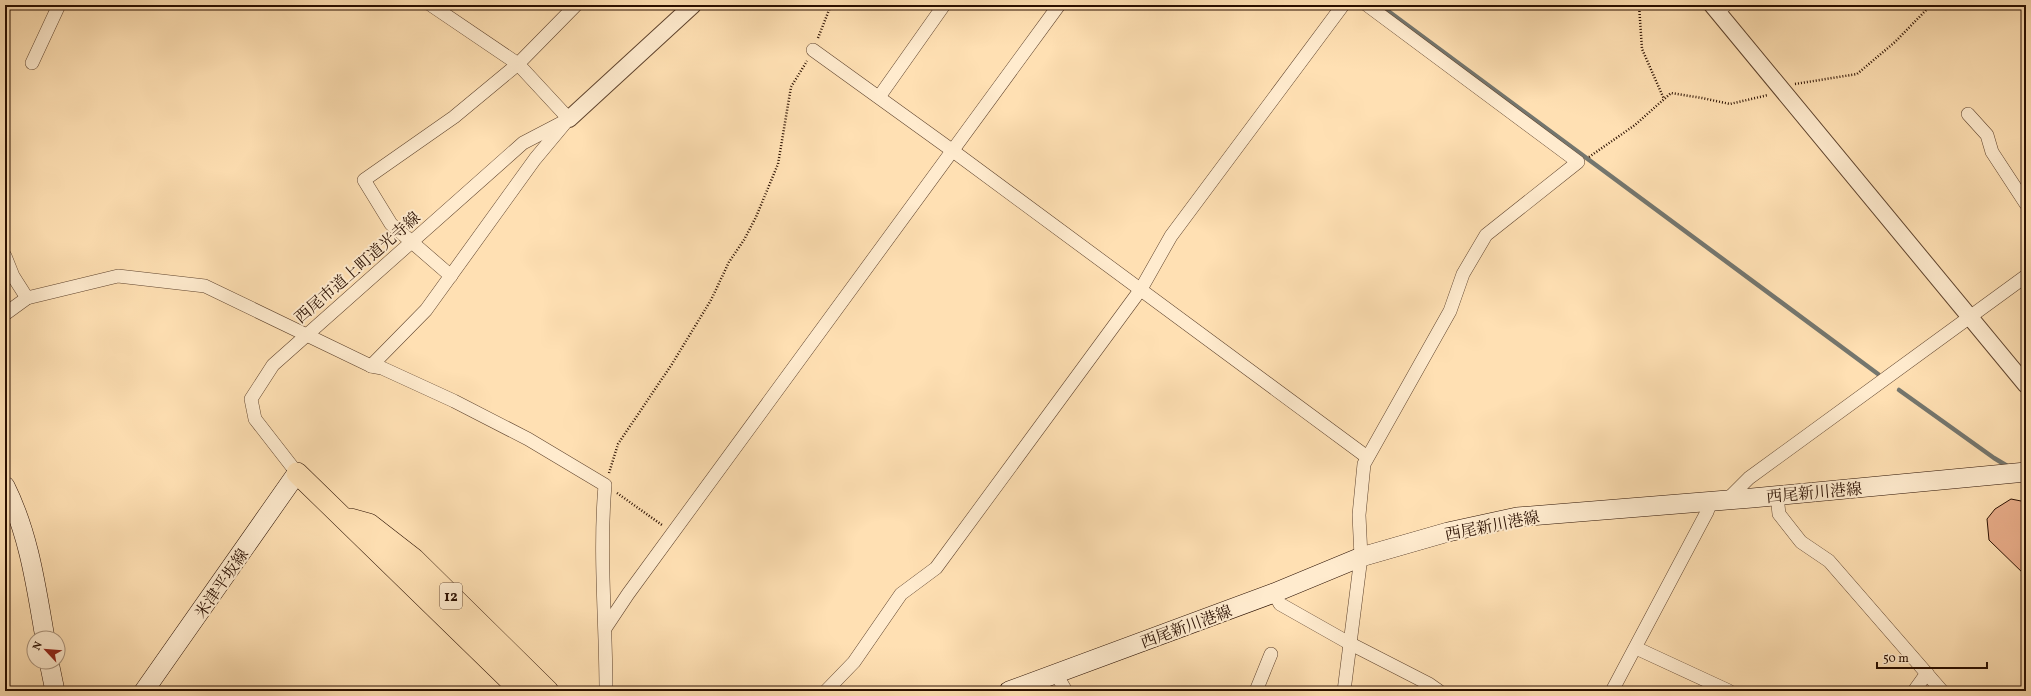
<svg xmlns="http://www.w3.org/2000/svg" width="2031" height="696" font-family="Vollkorn,'Noto Serif JP',serif">
  <rect width="100%" height="100%" fill="#ffe0b3"/>
  <filter id="stains"><feTurbulence type="fractalNoise" baseFrequency=".005" numOctaves="4"/><feColorMatrix values="0 0 0 0 .2 0 0 0 0 .09 0 0 0 0 .02 0 0 0 .5 -.17"/></filter>
  <radialGradient id="worn" r=".72"><stop offset=".6" stop-color="#630" stop-opacity="0"/><stop offset="1" stop-color="#630" stop-opacity=".3"/></radialGradient>
  <g fill="none" stroke-linecap="round" stroke-linejoin="round">
    <g stroke="#74766e" stroke-width="4.5">
      <polyline points="1380,5 1878,374"/>
      <polyline points="1899,390 1994,458 2009,467"/>
    </g>
  </g>
  <polygon fill="#ebaf8c" stroke="#2a0f00" points="2011,499 2026,502 2026,576 1989,540 1987,519 1995,509"/>
  <g fill="none" stroke-linecap="round" stroke-linejoin="round">
    <defs>
      <g id="minor">
        <polyline points="431,5 518,64 569,119"/>
        <polyline points="1717,10 1726,5"/>
        <polyline points="813,50 953,151 1367,457"/>
        <polyline points="32,63 59,5"/>
        <polyline points="879,97 944,5"/>
        <polyline points="1968,114 1987,135 1992,152 2026,204"/>
        <polyline points="5,256 13,276 27,298"/>
        <polyline points="451,276 391,224 364,180 454,117 518,64 576,5"/>
        <path d="M 5,314 L 27,298 L 118,276 L 205,286 L 371,366 L 382,368 L 454,401 L 528,439 L 605,485 C 599,554 606,622 606,691"/>
        <polyline points="371,366 426,310 535,159 565,123"/>
        <polyline points="297,473 255,419 251,399 273,365 523,143 569,119"/>
        <polyline points="1777,496 1779,514 1801,542 1829,561 1942,691"/>
        <polyline points="1728,499 1749,478 2026,276"/>
        <polyline points="1274,593 1280,604 1349,643 1429,684 1439,691"/>
        <polyline points="606,627 628,594 1059,5"/>
        <polyline points="1636,648 1729,691"/>
        <polyline points="1056,674 1066,691"/>
        <polyline points="826,691 854,662 901,594 936,568 1141,289 1171,236 1343,5"/>
        <polyline points="1256,691 1271,654"/>
        <polyline points="1344,691 1361,557 1359,515 1364,464 1450,311 1463,274 1486,235 1578,162 1367,5"/>
        <polyline points="1612,691 1707,512 1711,501"/>
        <polyline points="1914,691 1927,673"/>
      </g>
      <g id="tertiary">
        <polyline points="1712,5 2026,385"/>
        <polyline points="569,119 693,5"/>
      </g>
      <g id="secondary">
        <path d="M 5,486 C 29,534 36,586 45,638"/>
        <polyline points="49,662 55,691"/>
        <polyline points="144,691 297,473"/>
        <polyline points="1009,691 1274,593 1361,557 1448,532 1517,517 1752,498 2026,472"/>
      </g>
      <g id="primary">
        <polyline points="297,473 521,691"/>
        <polyline points="351,519 369,524 414,559 548,691"/>
      </g>
    </defs>
    <use href="#minor" stroke="#5f432d" stroke-width="14"/>
    <use href="#tertiary" stroke="#5f432d" stroke-width="18"/>
    <use href="#secondary" stroke="#2a0f00" stroke-width="20"/>
    <use href="#primary" stroke="#2a0f00" stroke-width="22"/>
    <g stroke="#2a0f00" stroke-width="2.5" stroke-dasharray="1 2" stroke-linecap="butt">
      <polyline points="1639,5 1642,49 1664,99"/>
      <polyline points="818,38 831,5"/>
      <polyline points="1795,84 1857,74 1895,42 1931,5"/>
      <polyline points="1589,157 1635,125 1671,93 1702,98 1730,104 1768,95"/>
      <polyline points="609,473 618,444 672,364 711,300 729,262 744,240 756,217 778,164 791,87 807,61"/>
      <polyline points="617,493 662,525"/>
    </g>
    <use href="#minor" stroke="#ffebce" stroke-width="13"/>
    <use href="#tertiary" stroke="#ffebce" stroke-width="16"/>
    <use href="#secondary" stroke="#ffebce" stroke-width="19"/>
    <use href="#primary" stroke="#ffe0b3" stroke-width="21"/>
  </g>
  <g text-anchor="middle" stroke-width="4" stroke-linejoin="round" paint-order="stroke">
    <rect fill="#ffebce" stroke="#6a513e" stroke-width="1" x="440" y="583" width="22" height="26" rx="3"/>
    <g font-size="15" font-weight="bold" fill="#2a0f00">
      <text x="451" y="601">12</text>
    </g>
    <g font-size="16" fill="#2a0f00" stroke="#ffebce">
      <text transform="translate(357 267) rotate(-41)" y="6">西尾市道上町道光寺線</text>
      <text transform="translate(1814 492) rotate(-5)" y="6">西尾新川港線</text>
      <text transform="translate(1492 525) rotate(-11)" y="6">西尾新川港線</text>
      <text transform="translate(221 583) rotate(-55)" y="6">米津平坂線</text>
      <text transform="translate(1186 626) rotate(-20)" y="6">西尾新川港線</text>
    </g>
  </g>
  <rect width="2031" height="696" fill="none" stroke="#ffe0b3" stroke-width="20"/>
  <rect x="6" y="6" width="2019" height="684" fill="none" stroke="#2a0f00" stroke-width="2"/>
  <rect x="10" y="10" width="2011" height="676" fill="none" stroke="#2a0f00"/>
  <g transform="translate(46 650) rotate(296)"><circle r="19" fill="#ffebce" stroke="#aa937c"/>
  <path d="M0-3L7 15L0 10L-7 15Z" fill="#8f2418"/>
  <text y="-6" font-size="11" font-weight="bold" text-anchor="middle" fill="#2a0f00">N</text>
  </g>
  <path d="M1877 662v6h110v-6" fill="none" stroke="#2a0f00" stroke-width="2"/>
  <text x="1883" y="662" font-size="12" fill="#2a0f00" stroke="#ffebce" stroke-width="3" paint-order="stroke">50 m</text>
  <rect width="100%" height="100%" filter="url(#stains)"/>
  <rect width="100%" height="100%" fill="url(#worn)"/>
</svg>
